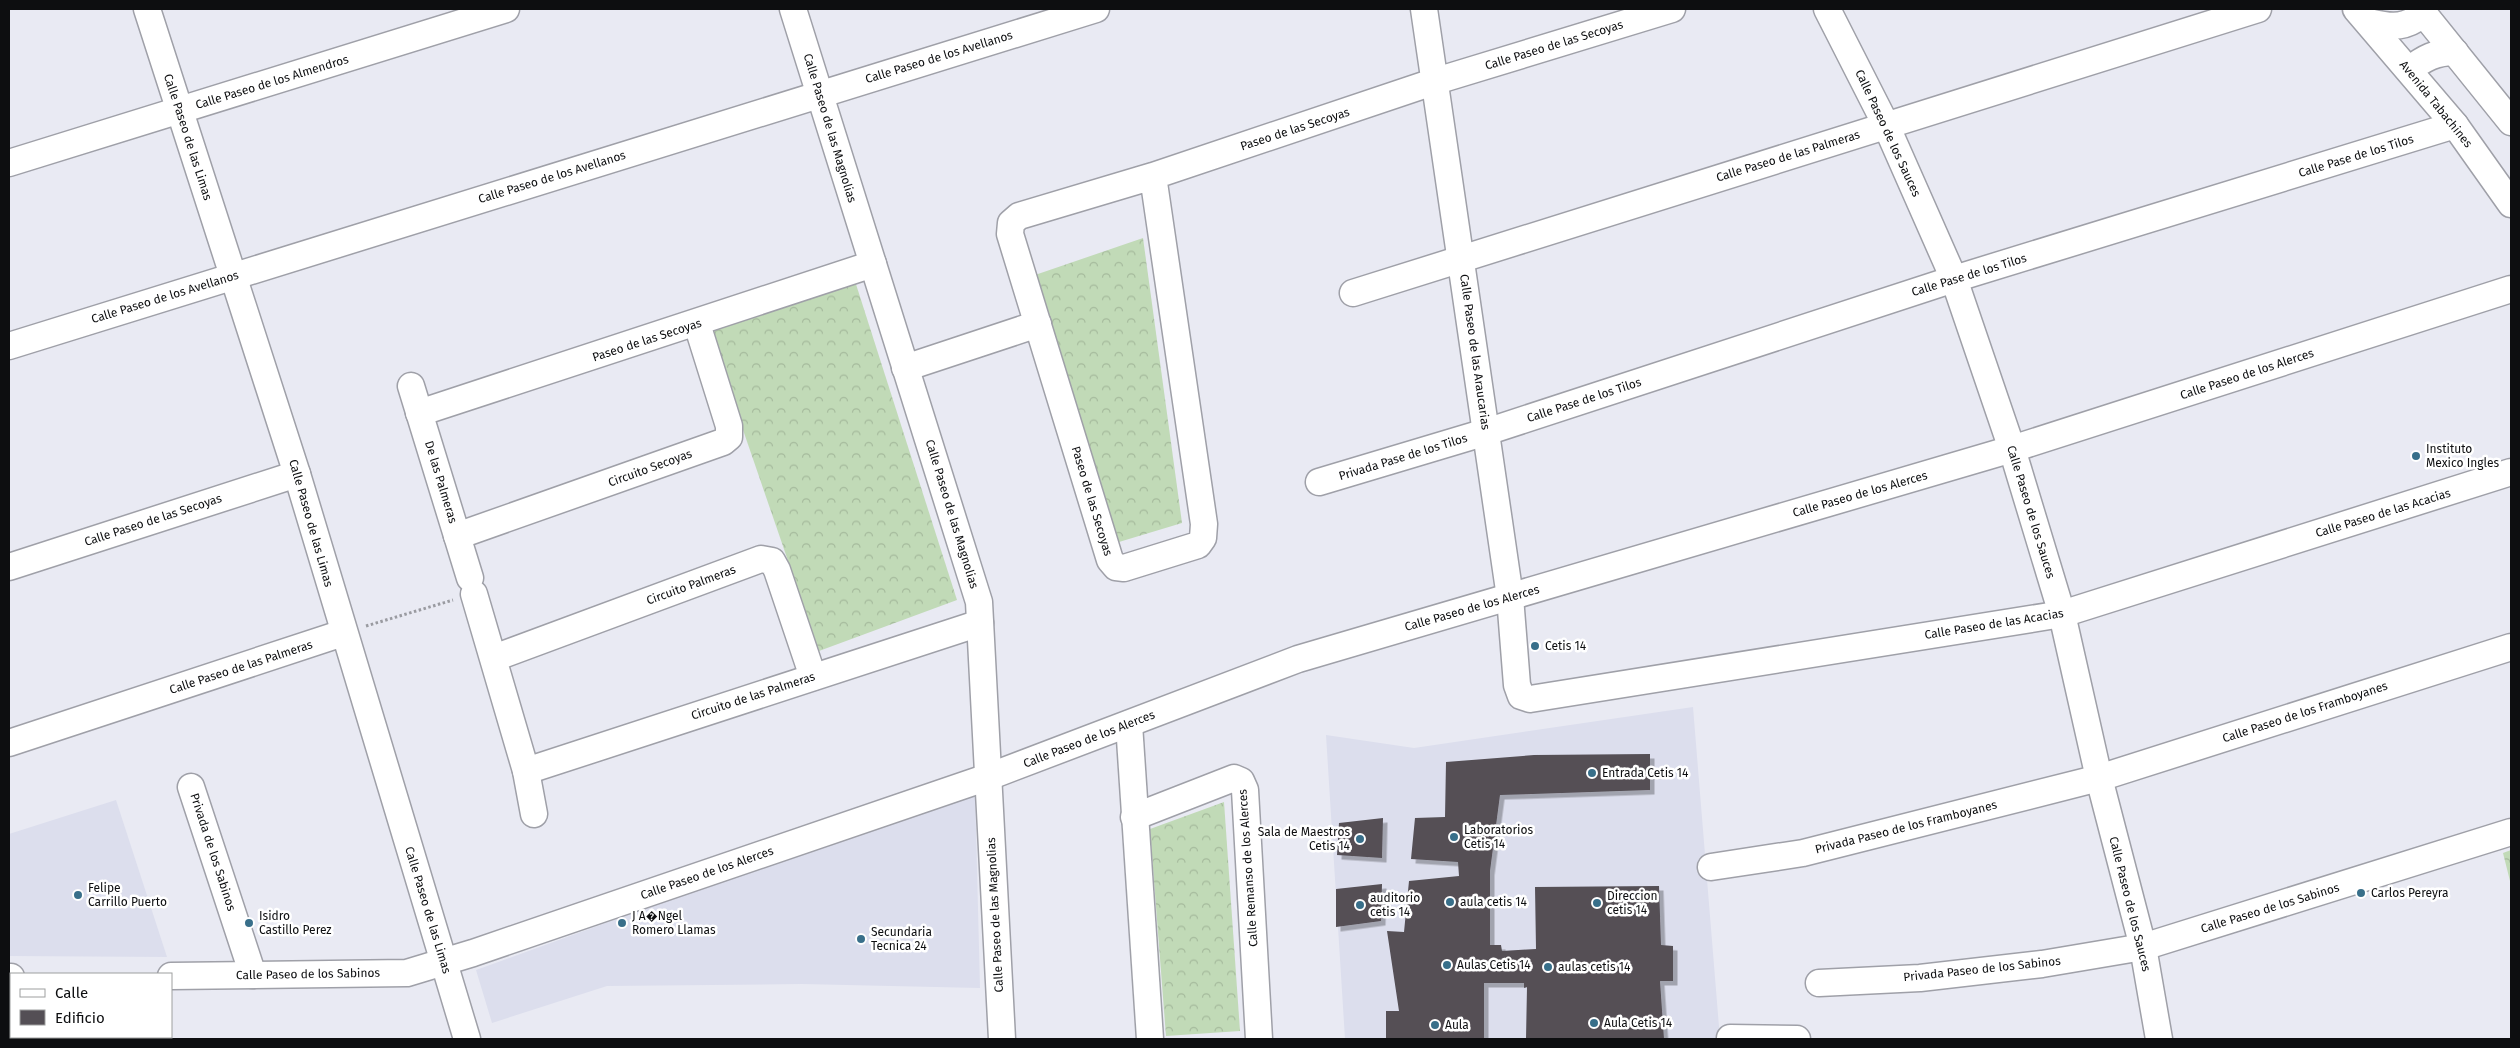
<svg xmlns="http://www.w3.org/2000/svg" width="2520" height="1048" font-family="'Fira Sans',sans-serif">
  <defs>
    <pattern id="forest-crowns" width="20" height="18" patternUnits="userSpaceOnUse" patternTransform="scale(1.25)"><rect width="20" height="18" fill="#c1dab7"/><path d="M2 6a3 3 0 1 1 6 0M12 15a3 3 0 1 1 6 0" fill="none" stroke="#a5ba9c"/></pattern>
    <filter id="shadow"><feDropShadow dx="4.5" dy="4.5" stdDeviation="0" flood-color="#0004"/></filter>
  </defs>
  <rect width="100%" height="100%" fill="#e9eaf3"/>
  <g fill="#dcdeed">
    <polygon points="1693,707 1720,1039 1345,1039 1326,735 1414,748"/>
    <polygon points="975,789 980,988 802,984 607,986 492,1023 476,970"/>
    <polygon points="116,800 167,957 9,956 9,834"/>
  </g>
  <g fill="url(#forest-crowns)">
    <polygon points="1143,238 1182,523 1119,542 1035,275"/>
    <polygon points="854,278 957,600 819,651 708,328"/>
    <polygon points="1224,802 1240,1031 1166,1036 1150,829"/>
    <polygon points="2511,850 2511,885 2503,853"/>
  </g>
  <g fill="#544f55" filter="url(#shadow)">
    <polygon points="1650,754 1650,790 1500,795 1490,871 1490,945 1501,945 1502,951 1536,949 1535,887 1659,886 1661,945 1673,946 1673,981 1660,981 1664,1039 1526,1039 1527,987 1524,988 1524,983 1484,983 1484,1039 1386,1039 1386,1011 1399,1011 1387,931 1404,932 1409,881 1459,876 1458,862 1411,859 1415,818 1445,817 1446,762 1534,755"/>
    <polygon points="1383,818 1382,858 1337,855 1339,823"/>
    <polygon points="1382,884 1381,921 1336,927 1336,889"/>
  </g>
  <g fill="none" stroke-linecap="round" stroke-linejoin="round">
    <defs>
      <g id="minor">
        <polyline points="147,9 297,474 467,1039"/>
        <polyline points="793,9 979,602 1002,1039"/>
        <polyline points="1424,9 1510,597 1517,685 1521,696 1530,699 2062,614 2511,472"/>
        <polyline points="1827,9 1886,125 1954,279 2012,449 2062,614 2099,778 2143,947 2159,1039"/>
        <polyline points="2356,9 2455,125 2511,204"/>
        <polyline points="2420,9 2511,122"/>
        <path d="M 2369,22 C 2387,26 2400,29 2416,19 L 2419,9"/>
        <path d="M 2409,70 C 2424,58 2436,52 2455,52"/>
        <polyline points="9,163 506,9"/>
        <polyline points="1153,176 1204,524 1203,538 1198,545 1124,568 1116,567 1110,560 1010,234 1011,223 1019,216 1153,176 1436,81 1672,9"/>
        <polyline points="1353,293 2258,9"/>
        <polyline points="9,346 1096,9"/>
        <polyline points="905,368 1038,324"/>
        <polyline points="411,386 470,578"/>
        <polyline points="419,413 873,264"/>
        <polyline points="1319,482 1486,432 1954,279 2455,125"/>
        <polyline points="457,536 723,442 729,437 729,426 697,324"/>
        <polyline points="9,567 297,474"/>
        <polyline points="474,594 526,771 534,814"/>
        <polyline points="494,658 761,559 772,561 777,570 813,677"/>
        <polyline points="1129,724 1150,1039"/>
        <polyline points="9,743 343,633"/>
        <polyline points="526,771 980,623"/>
        <polyline points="191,787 253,975"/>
        <polyline points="1134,817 1234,778 1241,781 1245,790 1259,1039"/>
        <polyline points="1711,867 1803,853 2099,778 2511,647"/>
        <polyline points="171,976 407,973 473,953 988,777 1298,659 2012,449 2511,289"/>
        <polyline points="9,977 11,977"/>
        <polyline points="1819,983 1920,978 2042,964 2143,947 2511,832"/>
        <polyline points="1730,1038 1797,1039"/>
      </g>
    </defs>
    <use href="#minor" stroke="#9fa0a8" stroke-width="29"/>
    <polyline stroke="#9a9ba1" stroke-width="3" stroke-dasharray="2.5 2.5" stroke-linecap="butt" points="366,626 453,600"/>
    <use href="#minor" stroke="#fff" stroke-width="26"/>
  </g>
  <g fill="#386f8a" stroke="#fff" stroke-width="2">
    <circle cx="2416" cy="456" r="5"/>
    <circle cx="1535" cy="646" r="5"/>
    <circle cx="1592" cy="773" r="5"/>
    <circle cx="1454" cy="837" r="5"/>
    <circle cx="1360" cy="839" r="5"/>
    <circle cx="2361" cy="893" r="5"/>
    <circle cx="78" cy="895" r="5"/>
    <circle cx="1450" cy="902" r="5"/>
    <circle cx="1597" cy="903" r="5"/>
    <circle cx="1360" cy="905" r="5"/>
    <circle cx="249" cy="923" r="5"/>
    <circle cx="622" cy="923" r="5"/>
    <circle cx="861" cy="939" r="5"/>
    <circle cx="1447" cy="965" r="5"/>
    <circle cx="1548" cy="967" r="5"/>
    <circle cx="1594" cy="1023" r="5"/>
    <circle cx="1435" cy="1025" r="5"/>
  </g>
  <g text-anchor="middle" stroke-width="5" stroke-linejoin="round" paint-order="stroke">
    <g font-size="12" fill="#0d0e10" stroke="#fff">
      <text transform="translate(1554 45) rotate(-17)" y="4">Calle Paseo de las Secoyas</text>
      <text transform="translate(939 57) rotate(-17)" y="4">Calle Paseo de los Avellanos</text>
      <text transform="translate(272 82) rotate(-17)" y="4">Calle Paseo de los Almendros</text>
      <text transform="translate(2436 104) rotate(51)" y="4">Avenida Tabachines</text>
      <text transform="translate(830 128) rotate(73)" y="4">Calle Paseo de las Magnolias</text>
      <text transform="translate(1295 129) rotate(-18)" y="4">Paseo de las Secoyas</text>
      <text transform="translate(1888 133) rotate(65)" y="4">Calle Paseo de los Sauces</text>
      <text transform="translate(188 137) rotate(72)" y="4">Calle Paseo de las Limas</text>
      <text transform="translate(1788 156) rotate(-17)" y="4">Calle Paseo de las Palmeras</text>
      <text transform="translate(2356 156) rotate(-17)" y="4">Calle Pase de los Tilos</text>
      <text transform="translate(552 177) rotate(-17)" y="4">Calle Paseo de los Avellanos</text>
      <text transform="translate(1969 275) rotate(-17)" y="4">Calle Pase de los Tilos</text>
      <text transform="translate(165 297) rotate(-17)" y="4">Calle Paseo de los Avellanos</text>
      <text transform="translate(647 340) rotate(-18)" y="4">Paseo de las Secoyas</text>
      <text transform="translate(1475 352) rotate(82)" y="4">Calle Paseo de las Araucarias</text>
      <text transform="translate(2247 374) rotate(-18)" y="4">Calle Paseo de los Alerces</text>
      <text transform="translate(1584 400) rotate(-18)" y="4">Calle Pase de los Tilos</text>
      <text transform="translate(1403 457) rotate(-17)" y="4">Privada Pase de los Tilos</text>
      <text transform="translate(650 468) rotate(-20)" y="4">Circuito Secoyas</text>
      <text transform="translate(441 482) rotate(73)" y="4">De las Palmeras</text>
      <text transform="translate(1860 494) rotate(-16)" y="4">Calle Paseo de los Alerces</text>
      <text transform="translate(1092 501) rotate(73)" y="4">Paseo de las Secoyas</text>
      <text transform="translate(2031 512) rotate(73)" y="4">Calle Paseo de los Sauces</text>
      <text transform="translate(2383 513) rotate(-17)" y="4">Calle Paseo de las Acacias</text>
      <text transform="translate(952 514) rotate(73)" y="4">Calle Paseo de las Magnolias</text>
      <text transform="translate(153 520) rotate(-18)" y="4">Calle Paseo de las Secoyas</text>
      <text transform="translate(311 523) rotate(74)" y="4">Calle Paseo de las Limas</text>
      <text transform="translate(691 585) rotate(-20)" y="4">Circuito Palmeras</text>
      <text transform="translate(1472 608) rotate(-16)" y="4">Calle Paseo de los Alerces</text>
      <text transform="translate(1994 624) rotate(-9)" y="4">Calle Paseo de las Acacias</text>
      <text transform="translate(241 667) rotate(-18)" y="4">Calle Paseo de las Palmeras</text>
      <text transform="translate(753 696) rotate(-18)" y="4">Circuito de las Palmeras</text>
      <text transform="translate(2305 712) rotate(-18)" y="4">Calle Paseo de los Framboyanes</text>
      <text transform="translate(1089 739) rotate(-21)" y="4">Calle Paseo de los Alerces</text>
      <text transform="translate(1906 827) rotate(-14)" y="4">Privada Paseo de los Framboyanes</text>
      <text transform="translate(213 852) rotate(72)" y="4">Privada de los Sabinos</text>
      <text transform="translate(1248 868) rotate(-94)" y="4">Calle Remanso de los Alerces</text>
      <text transform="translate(707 873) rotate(-19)" y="4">Calle Paseo de los Alerces</text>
      <text transform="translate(2130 904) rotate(76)" y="4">Calle Paseo de los Sauces</text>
      <text transform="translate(2270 908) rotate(-17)" y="4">Calle Paseo de los Sabinos</text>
      <text transform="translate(428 910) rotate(73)" y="4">Calle Paseo de las Limas</text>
      <text transform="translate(995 915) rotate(-93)" y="4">Calle Paseo de las Magnolias</text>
      <text transform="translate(1982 969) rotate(-6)" y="4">Privada Paseo de los Sabinos</text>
      <text transform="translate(308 974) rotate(-1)" y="4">Calle Paseo de los Sabinos</text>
    </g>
    <g font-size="12" fill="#0d0e10" stroke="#fff" text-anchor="start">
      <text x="2426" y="453">Instituto<tspan x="2426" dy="14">Mexico Ingles</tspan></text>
      <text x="1545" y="650">Cetis 14</text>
      <text x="1602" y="777">Entrada Cetis 14</text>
      <text x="1464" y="834">Laboratorios<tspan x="1464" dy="14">Cetis 14</tspan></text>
      <text x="1350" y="836" text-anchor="end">Sala de Maestros<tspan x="1350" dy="14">Cetis 14</tspan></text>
      <text x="88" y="892">Felipe<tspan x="88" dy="14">Carrillo Puerto</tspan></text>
      <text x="2371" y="897">Carlos Pereyra</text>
      <text x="1607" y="900">Direccion<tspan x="1607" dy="14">cetis 14</tspan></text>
      <text x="1370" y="902">auditorio<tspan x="1370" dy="14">cetis 14</tspan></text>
      <text x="1460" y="906">aula cetis 14</text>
      <text x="259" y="920">Isidro<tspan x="259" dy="14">Castillo Perez</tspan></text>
      <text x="632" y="920">J A�Ngel<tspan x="632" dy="14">Romero Llamas</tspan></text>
      <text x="871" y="936">Secundaria<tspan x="871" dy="14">Tecnica 24</tspan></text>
      <text x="1457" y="969">Aulas Cetis 14</text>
      <text x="1558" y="971">aulas cetis 14</text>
      <text x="1604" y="1027">Aula Cetis 14</text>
      <text x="1445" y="1029">Aula</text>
    </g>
  </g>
  <rect width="2520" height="1048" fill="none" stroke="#0d0e10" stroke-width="20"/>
  <rect x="10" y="973" width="162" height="65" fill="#ffffff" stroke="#9e9f9f"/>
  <rect x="20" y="989" width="25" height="8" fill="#ffffff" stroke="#9e9f9f"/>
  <text x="55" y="998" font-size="15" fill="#0d0e10">Calle</text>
  <rect x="20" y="1010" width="25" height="15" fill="#544f55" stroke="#9e9f9f"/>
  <text x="55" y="1023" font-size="15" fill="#0d0e10">Edificio</text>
</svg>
